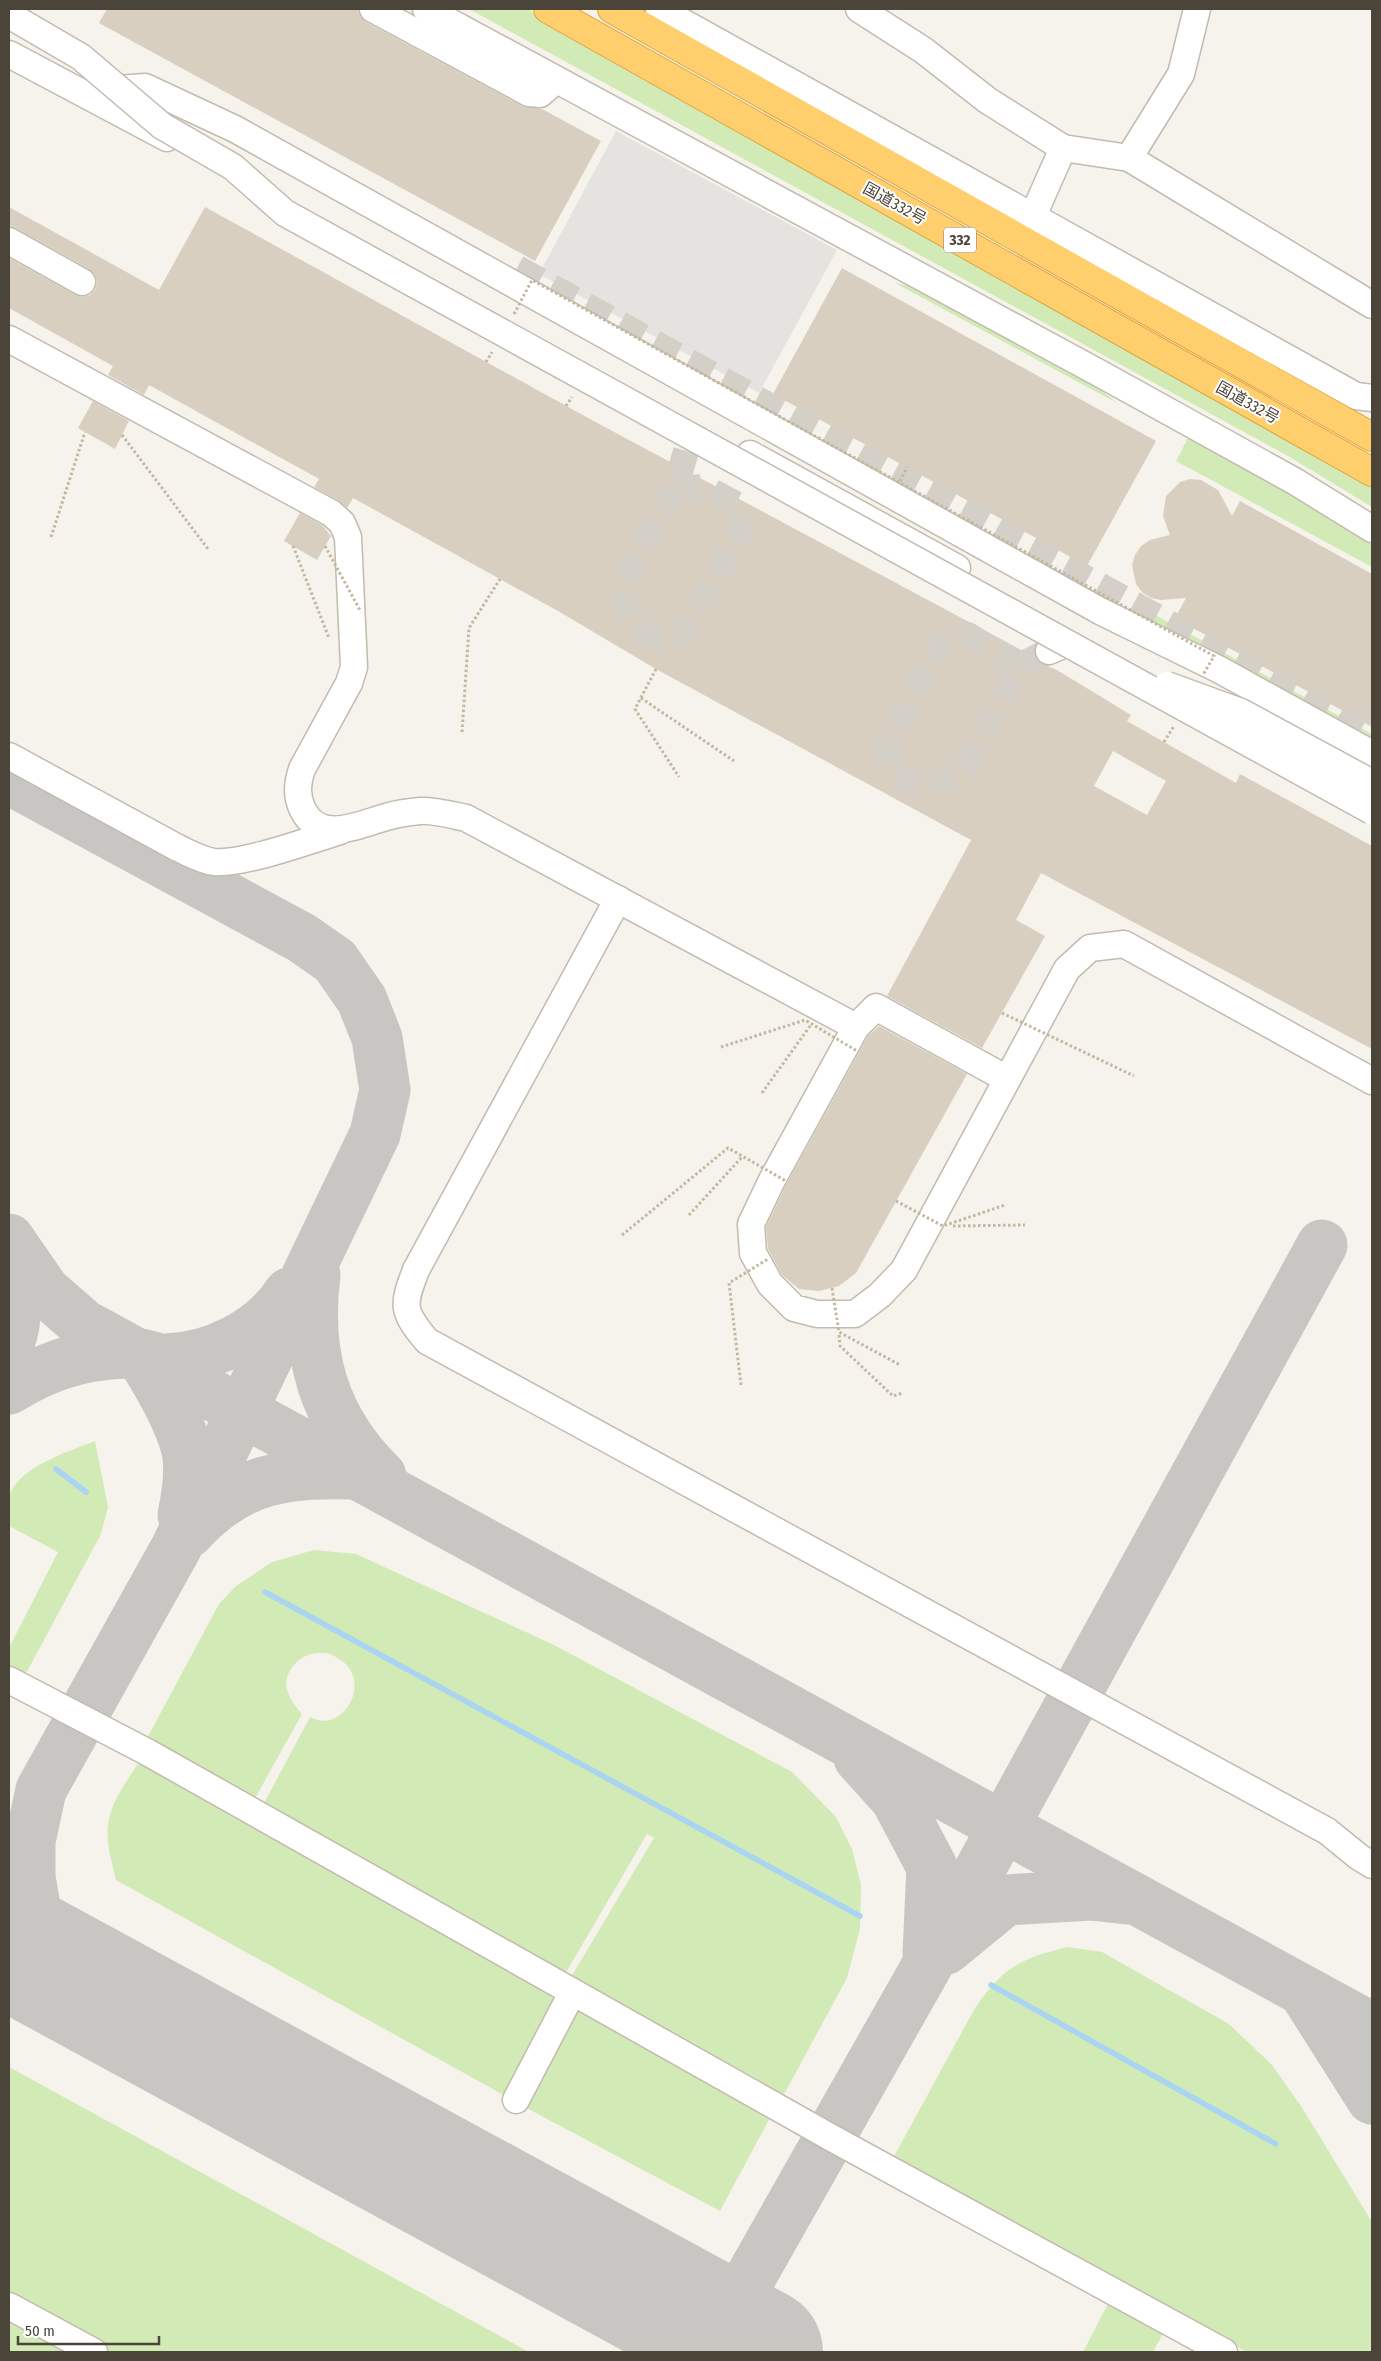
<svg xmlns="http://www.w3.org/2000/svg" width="1381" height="2361" font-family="'Fira Sans Condensed','Noto Sans JP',sans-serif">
  <rect width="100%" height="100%" fill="#f6f3ec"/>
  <g fill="#d2eab5">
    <polygon points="469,9 527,9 1372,479 1372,507 1288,456"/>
    <polygon points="895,283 922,289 1090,381 1117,403"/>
    <polygon points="1189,436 1372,543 1372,567 1176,461"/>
    <polygon points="1137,605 1372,734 1372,743 1133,612"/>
    <path d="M 95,1441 L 108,1507 L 101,1534 L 24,1677 L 9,1668 L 9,1648 L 58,1552 L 9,1526 C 9,1517 7,1506 9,1498 C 15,1468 70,1451 95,1441 Z"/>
    <path d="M 314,1550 L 356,1554 L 554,1645 L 792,1772 L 836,1817 L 852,1849 L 861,1885 L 860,1929 L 847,1978 L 781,2100 L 571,1977 L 654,1838 L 647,1834 L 564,1976 L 263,1805 L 310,1717 C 341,1735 373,1684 342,1661 C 333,1655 329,1652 318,1653 C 310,1653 302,1657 297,1662 C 278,1680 287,1697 302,1714 L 254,1800 L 144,1744 L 219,1604 L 236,1586 L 272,1562 Z"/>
    <path d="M 143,1756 L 560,1996 L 509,2098 L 116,1880 C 112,1862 106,1844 108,1826 C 110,1801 130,1777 143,1756 Z"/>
    <path d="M 1067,1947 L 1102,1952 L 1229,2024 L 1272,2065 L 1301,2106 L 1372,2222 L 1372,2352 L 1247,2352 L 891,2162 L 975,2008 C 1003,1967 1020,1959 1067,1947 Z"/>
    <polygon points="579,2003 773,2112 720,2211 519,2104"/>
    <polygon points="9,2067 529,2352 105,2352 9,2300"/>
    <polygon points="1115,2298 1166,2328 1153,2352 1083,2352 1107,2306"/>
    <polygon points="9,2314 79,2352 9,2352"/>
  </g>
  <polygon fill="#e5e3e0" points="616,131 837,250 759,393 539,274"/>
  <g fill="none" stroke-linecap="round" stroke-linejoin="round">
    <g stroke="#a9d4f2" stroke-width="5.5">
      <polyline points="56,1469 86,1492"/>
      <polyline points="265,1592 860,1916"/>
      <polyline points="991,1985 1276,2144"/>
    </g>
    <g stroke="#c8c6c3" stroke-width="51">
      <polyline points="9,779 302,938 335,961 362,1000 377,1038 385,1090 375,1134 176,1548 41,1790 30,1841 30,1877 35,1907 58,1953 81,1983"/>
      <polyline points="9,1239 45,1291 84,1325 1372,2028"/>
      <path d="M 9,1255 C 16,1283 20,1316 9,1343"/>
      <path d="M 315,1275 C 305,1354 323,1419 381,1476"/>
      <path d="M 140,1354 C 158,1384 178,1416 187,1450 C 191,1470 187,1496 183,1515"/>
      <path d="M 9,1389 C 30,1376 51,1366 75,1360 C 94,1355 120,1352 139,1354 C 148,1354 156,1360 165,1359 C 212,1358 263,1333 289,1293"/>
      <path d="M 189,1532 C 240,1476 288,1472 360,1474"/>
      <polyline points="859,1758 896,1799 932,1867 928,1953"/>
      <polyline points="946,1949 1006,1900 1091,1895 1127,1899"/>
      <polyline points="1306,1995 1372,2099"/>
      <polyline points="708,2352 928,1964 1322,1245"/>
    </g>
    <polyline stroke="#c8c6c3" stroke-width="128" points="9,1944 759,2352"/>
  </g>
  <g fill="#d8cfc1" fill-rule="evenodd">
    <polygon points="107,9 358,9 360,16 366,22 522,106 542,109 601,141 535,261 99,23"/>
    <path d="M 9,207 L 159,290 L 205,207 L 590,419 L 1036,658 L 1041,663 L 1057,670 L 1131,715 L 1127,721 L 1236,783 L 1240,774 L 1372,846 L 1372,1049 L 1041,873 L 1016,920 L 1045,936 L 982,1048 L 887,996 L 971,840 L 656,669 L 558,611 L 353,498 L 347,508 L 338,500 L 314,487 L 319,479 L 149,385 L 144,395 L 108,375 L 113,366 L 9,308 L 9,258 L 75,295 L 83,297 L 90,295 L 95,290 L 97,282 L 95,275 L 89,269 L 16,228 L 9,226 ZM 1113,751 L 1166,781 L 1147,815 L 1094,786 Z"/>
    <polygon points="842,268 1156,441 1087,566 773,394"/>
    <polygon points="93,401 129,421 115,449 78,428"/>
    <polygon points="1190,479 1201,480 1218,490 1232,516 1240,501 1372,574 1372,727 1175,618 1186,598 1161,600 1151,598 1142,592 1136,584 1132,565 1135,555 1141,546 1150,540 1170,535 1163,516 1166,496 1180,482"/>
    <polygon points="300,513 322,525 331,536 317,560 284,541"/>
    <polygon points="879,1026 967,1074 856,1273 839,1286 819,1291 799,1289 782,1275 768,1249 766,1227 785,1187 868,1036"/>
  </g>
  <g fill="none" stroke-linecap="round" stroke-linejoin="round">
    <g stroke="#d4d0c8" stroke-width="26" stroke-dasharray="26 13" stroke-linecap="butt">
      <polyline points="517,268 1372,734"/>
      <polyline points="675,489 704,487 736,504 742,532 684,633 654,638 636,627 624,599 631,562 675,489 694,424"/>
      <polyline points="1019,666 968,635 942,645 888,742 890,771 924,789 965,768 1019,666 1049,651"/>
    </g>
    <defs>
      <g id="minor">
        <polyline points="373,9 529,93 540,94 556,80"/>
        <polyline points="426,9 1099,373 1296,482 1372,529"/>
        <polyline points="659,9 1356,396 1372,398"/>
        <polyline points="859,9 923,50 987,100 1063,148 1129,158 1372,305"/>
        <polyline points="9,54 167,138"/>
        <polyline points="103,90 145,87 235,129 1100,611 1220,670 1372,754"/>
        <polyline points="1129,158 1181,74 1197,9"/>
        <polyline points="1033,216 1063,148"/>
        <polyline points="9,241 82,282"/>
        <path d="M 9,339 L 331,513 L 342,523 L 348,537 L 354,667 L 349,683 L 302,769 C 297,784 296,796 303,810 C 320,844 358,825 386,817 C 396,814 409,812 420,811 C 434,810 452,815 466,818 L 856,1027 L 772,1180 L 751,1224 L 753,1253 L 770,1284 L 794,1308 L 817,1314 L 855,1314 L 880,1295 L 904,1270 L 1067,969 L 1090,948 L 1124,944 L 1372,1081"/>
        <polyline points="750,454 957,568"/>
        <polyline points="1049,651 1065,644"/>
        <path d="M 9,756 L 178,848 C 189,853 201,860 214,862 C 242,865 310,840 340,831"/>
        <path d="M 618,899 L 416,1270 C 402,1306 402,1311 427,1341 L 1327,1831 L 1359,1857 L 1372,1865"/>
        <polyline points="856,1027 876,1007 1007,1079"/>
        <polyline points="9,1680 147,1752 830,2137 1224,2352"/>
        <polyline points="516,2100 572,1993"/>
        <polyline points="9,2306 94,2352"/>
      </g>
      <g id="highway">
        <polyline points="548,9 1372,472"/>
        <polyline points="612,9 1372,437"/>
      </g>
    </defs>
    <use href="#minor" stroke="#c2bbae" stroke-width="29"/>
    <use href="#highway" stroke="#e0a43c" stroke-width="30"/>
    <g stroke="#c4b79f" stroke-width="3" stroke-dasharray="2.5 2.5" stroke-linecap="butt">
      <polyline points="566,406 572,397"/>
      <polyline points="122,435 208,549"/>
      <polyline points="51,537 85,432"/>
      <polyline points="293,546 329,638"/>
      <polyline points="656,669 635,709 679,777"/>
      <polyline points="641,698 734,761"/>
      <polyline points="462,732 469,628 500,579"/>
      <polyline points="762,1093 810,1026"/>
      <polyline points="689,1215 742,1157"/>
      <polyline points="953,1226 1025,1225"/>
      <polyline points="839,1335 840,1346 893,1396 903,1393"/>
    </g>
    <use href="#minor" stroke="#fff" stroke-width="26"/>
    <use href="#highway" stroke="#ffcf6e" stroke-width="28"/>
    <defs>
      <g id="minor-bridge">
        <polyline points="9,15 81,57 162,126 233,167 285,213 1372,811"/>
        <polyline points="1167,685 1241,712 1372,783"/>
      </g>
    </defs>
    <use href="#minor-bridge" stroke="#c2bbae" stroke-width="29" stroke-linecap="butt"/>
    <g stroke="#c4b79f" stroke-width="3" stroke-dasharray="2.5 2.5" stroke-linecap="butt">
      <polyline points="514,314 532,280 1214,656 1203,675"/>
      <polyline points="486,362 492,352"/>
      <polyline points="900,481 907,467"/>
      <polyline points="325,546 361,612"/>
      <polyline points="1164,742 1174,726"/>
      <polyline points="1002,1013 1134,1076"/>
      <polyline points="721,1047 805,1020 857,1051"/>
      <polyline points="896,1201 943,1226 1005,1205"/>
      <polyline points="622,1235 728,1148 786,1181"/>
      <polyline points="832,1288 839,1332 900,1365"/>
      <polyline points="741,1385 729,1283 768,1259"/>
    </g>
    <use href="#minor-bridge" stroke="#fff" stroke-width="26"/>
  </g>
  <g text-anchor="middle" stroke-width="4" stroke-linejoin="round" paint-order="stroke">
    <rect fill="#fff" stroke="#817c74" stroke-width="1" x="944" y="227.5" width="32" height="25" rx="4"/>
    <g font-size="15" font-weight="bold" fill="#4b4439">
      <text x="960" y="245">332</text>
    </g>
    <g font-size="16" fill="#4b4439" stroke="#fff">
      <text transform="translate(895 203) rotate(29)" y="6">国道332号</text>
      <text transform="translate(1248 402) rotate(29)" y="6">国道332号</text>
    </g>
  </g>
  <rect width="1381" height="2361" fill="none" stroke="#4b4439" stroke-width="20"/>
  <path d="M18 2336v8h141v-8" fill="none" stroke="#4b4439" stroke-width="2.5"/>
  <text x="25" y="2336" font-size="15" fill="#4b4439" stroke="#ffffff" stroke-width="4" paint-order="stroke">50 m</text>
</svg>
